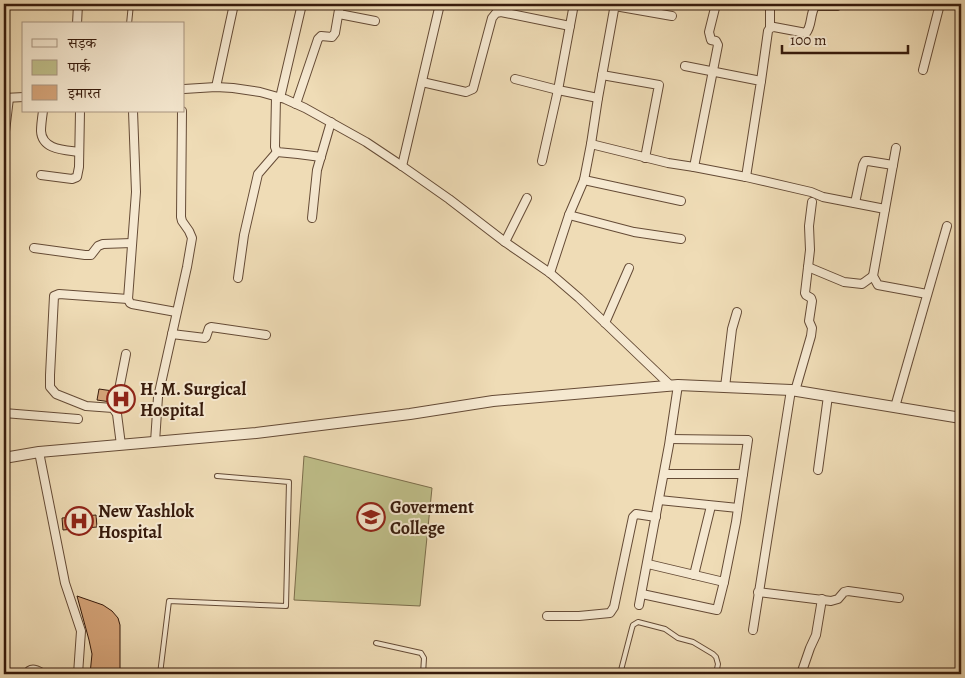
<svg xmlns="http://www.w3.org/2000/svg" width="965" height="678" font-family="Alegreya,'Noto Serif Devanagari',serif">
  <rect width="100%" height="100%" fill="#efdcb6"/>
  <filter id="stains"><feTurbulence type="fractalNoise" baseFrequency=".004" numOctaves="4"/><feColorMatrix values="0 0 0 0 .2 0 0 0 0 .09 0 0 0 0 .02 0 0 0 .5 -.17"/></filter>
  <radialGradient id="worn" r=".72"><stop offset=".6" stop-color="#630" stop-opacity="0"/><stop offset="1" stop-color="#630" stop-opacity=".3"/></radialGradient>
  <polygon fill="#bfbf8a" stroke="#7b6d4b" points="304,456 432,488 420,606 294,600"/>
  <g fill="#d4a378" stroke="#371b0c">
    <polygon points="99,389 113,391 111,402 97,400"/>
    <polygon points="96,515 97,527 63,530 62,518"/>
    <polygon points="77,596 103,605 112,611 118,618 120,625 120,674 90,674 92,654 89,640"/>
  </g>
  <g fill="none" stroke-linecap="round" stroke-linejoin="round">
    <defs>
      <g id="service">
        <polyline points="129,24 131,4"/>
        <polyline points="376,643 421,653 424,658 423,674"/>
        <path d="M 24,674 C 30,663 39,668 47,674"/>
        <polyline points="160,674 169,601 286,606 289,482 217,476"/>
        <polyline points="620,674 632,628 633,625 638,622 665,629 678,638 693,642 713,654 716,657 718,664 716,674"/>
      </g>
      <g id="minor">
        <polyline points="615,6 672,16"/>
        <polyline points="339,14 375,21"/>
        <polyline points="77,24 78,4"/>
        <polyline points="770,28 770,4"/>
        <polyline points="685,66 761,81 746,177"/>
        <polyline points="923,70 940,4"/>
        <polyline points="602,75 659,85 645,158"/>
        <polyline points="515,79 558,90 598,98"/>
        <path d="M 761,81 L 768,31 L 770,28 L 774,27 L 806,33 C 812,26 810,14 815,6 L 837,6 L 841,4"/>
        <polyline points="422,82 466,92 473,89 492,18 496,13 501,12 570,26"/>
        <polyline points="216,87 234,4"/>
        <polyline points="184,89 216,87 233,88 260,92 285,99 305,108 366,142 402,166 449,199 505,242 550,273 579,298 671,386"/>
        <polyline points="276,97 275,147 277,152 298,154 321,157"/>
        <polyline points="4,98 24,97"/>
        <polyline points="280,98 302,4"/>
        <polyline points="296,104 318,39 321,36 332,37 335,33 340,4"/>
        <path d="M 43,111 C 42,118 41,125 41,131 C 42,150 65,150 79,152"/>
        <polyline points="133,111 136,192 128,299 130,303 132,304 176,312"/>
        <polyline points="4,140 9,98"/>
        <polyline points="591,144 668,163 694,167 746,177 811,192 823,197 885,209"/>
        <polyline points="896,148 873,276 878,285 927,294"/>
        <polyline points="542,161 558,90 574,4"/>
        <polyline points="402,166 440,4"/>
        <polyline points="694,167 718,45 716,41 711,40 709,32 716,4"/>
        <polyline points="41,175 72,179 77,177 79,167 80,111"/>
        <polyline points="584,180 681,201"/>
        <polyline points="855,203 863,165 865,161 868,161 893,165"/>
        <polyline points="569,215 634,232 681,239"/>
        <polyline points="312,218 317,170 331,122"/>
        <polyline points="505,242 527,198"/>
        <polyline points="34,248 85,255 91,255 98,246 103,244 132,243"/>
        <polyline points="808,267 844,282 862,284 873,276"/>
        <polyline points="550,273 569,215 584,180 591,144 598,98 615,4"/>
        <polyline points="238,278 244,235 258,174 277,152"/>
        <polyline points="605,323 629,268"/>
        <polyline points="172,334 205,338 206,337 209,328 211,327 266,335"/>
        <polyline points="725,387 732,329 737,312"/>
        <polyline points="795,391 811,336 812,328 809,321 812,301 811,298 806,295 805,293 810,250 809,226 812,202"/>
        <polyline points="895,407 947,226"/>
        <polyline points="115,410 126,354"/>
        <polyline points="4,413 78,419"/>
        <polyline points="155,442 158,397 187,267 192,238 189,231 182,221 181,217 182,111"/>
        <polyline points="121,445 117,414 113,408 86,406 56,394 50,387 50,375 54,296 59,294 128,299"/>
        <polyline points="39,452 65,583 81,631 78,674"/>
        <polyline points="818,470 828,396"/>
        <polyline points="664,474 743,474"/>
        <polyline points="659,500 738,508"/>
        <polyline points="648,564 724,582 736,522 748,440 670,439"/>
        <polyline points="694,575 711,506"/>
        <polyline points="758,592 831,601 838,599 844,592 848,591 899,598"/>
        <polyline points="642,594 717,610 724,582"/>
        <polyline points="639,605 669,445 678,385"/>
        <polyline points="547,616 579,616 610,613 614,607 633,517 636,514 656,517"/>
        <polyline points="753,630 791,390"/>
        <polyline points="801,674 810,648 816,635 822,599"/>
      </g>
      <polyline id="tertiary" points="4,458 39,452 256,433 410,414 493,401 678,385 791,390 961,418"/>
    </defs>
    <use href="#service" stroke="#654b36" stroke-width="6"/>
    <use href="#minor" stroke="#654b36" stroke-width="10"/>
    <use href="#tertiary" stroke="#654b36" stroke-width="12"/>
    <use href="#service" stroke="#f5e8d0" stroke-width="4"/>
    <use href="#minor" stroke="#f5e8d0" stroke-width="8"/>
    <use href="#tertiary" stroke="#f5e8d0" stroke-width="10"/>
  </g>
  <defs>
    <symbol id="hospital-ring" viewBox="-11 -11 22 22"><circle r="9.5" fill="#f5e8d0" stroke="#8f2418" stroke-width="1.5"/><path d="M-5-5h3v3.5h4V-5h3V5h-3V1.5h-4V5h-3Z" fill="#8f2418"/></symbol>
    <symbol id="university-ring" viewBox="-11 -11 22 22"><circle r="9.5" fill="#f5e8d0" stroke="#8f2418" stroke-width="1.5"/><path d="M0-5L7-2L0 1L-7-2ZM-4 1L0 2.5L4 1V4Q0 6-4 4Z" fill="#8f2418"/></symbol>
  </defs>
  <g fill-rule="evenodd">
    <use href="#hospital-ring" x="105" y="383" width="32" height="32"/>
    <use href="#university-ring" x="355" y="501" width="32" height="32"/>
    <use href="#hospital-ring" x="63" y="505" width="32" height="32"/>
  </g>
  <g text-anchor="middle" stroke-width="4" stroke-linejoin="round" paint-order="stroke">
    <g font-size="18" font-weight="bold" fill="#371b0c" stroke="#f5e8d0" text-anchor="start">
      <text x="140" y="395">H. M. Surgical<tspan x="140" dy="21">Hospital</tspan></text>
      <text x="390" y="513">Goverment<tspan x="390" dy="21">College</tspan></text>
      <text x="98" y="517">New Yashlok<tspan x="98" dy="21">Hospital</tspan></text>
    </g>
  </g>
  <rect width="965" height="678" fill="none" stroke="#efdcb6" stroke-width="20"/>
  <rect x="5" y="5" width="955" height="668" fill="none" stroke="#371b0c" stroke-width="2.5"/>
  <rect x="10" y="10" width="945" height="658" fill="none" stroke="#371b0c"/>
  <rect x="22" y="22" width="162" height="90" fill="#f5e8d0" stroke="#a99682"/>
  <rect x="32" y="39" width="25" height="8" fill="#f5e8d0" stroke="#a99682"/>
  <text x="68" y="48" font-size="15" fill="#371b0c">सड़क</text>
  <rect x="32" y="60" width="25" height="15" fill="#bfbf8a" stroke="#a99682"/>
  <text x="68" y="72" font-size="15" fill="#371b0c">पार्क</text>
  <rect x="32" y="85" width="25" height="15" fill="#d4a378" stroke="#a99682"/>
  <text x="68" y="98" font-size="15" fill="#371b0c">इमारत</text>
  <path d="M782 45v8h126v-8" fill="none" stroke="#371b0c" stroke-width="2.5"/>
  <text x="790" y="45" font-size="15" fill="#371b0c" stroke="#f5e8d0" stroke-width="4" paint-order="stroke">100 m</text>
  <rect width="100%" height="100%" filter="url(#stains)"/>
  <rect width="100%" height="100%" fill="url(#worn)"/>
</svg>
